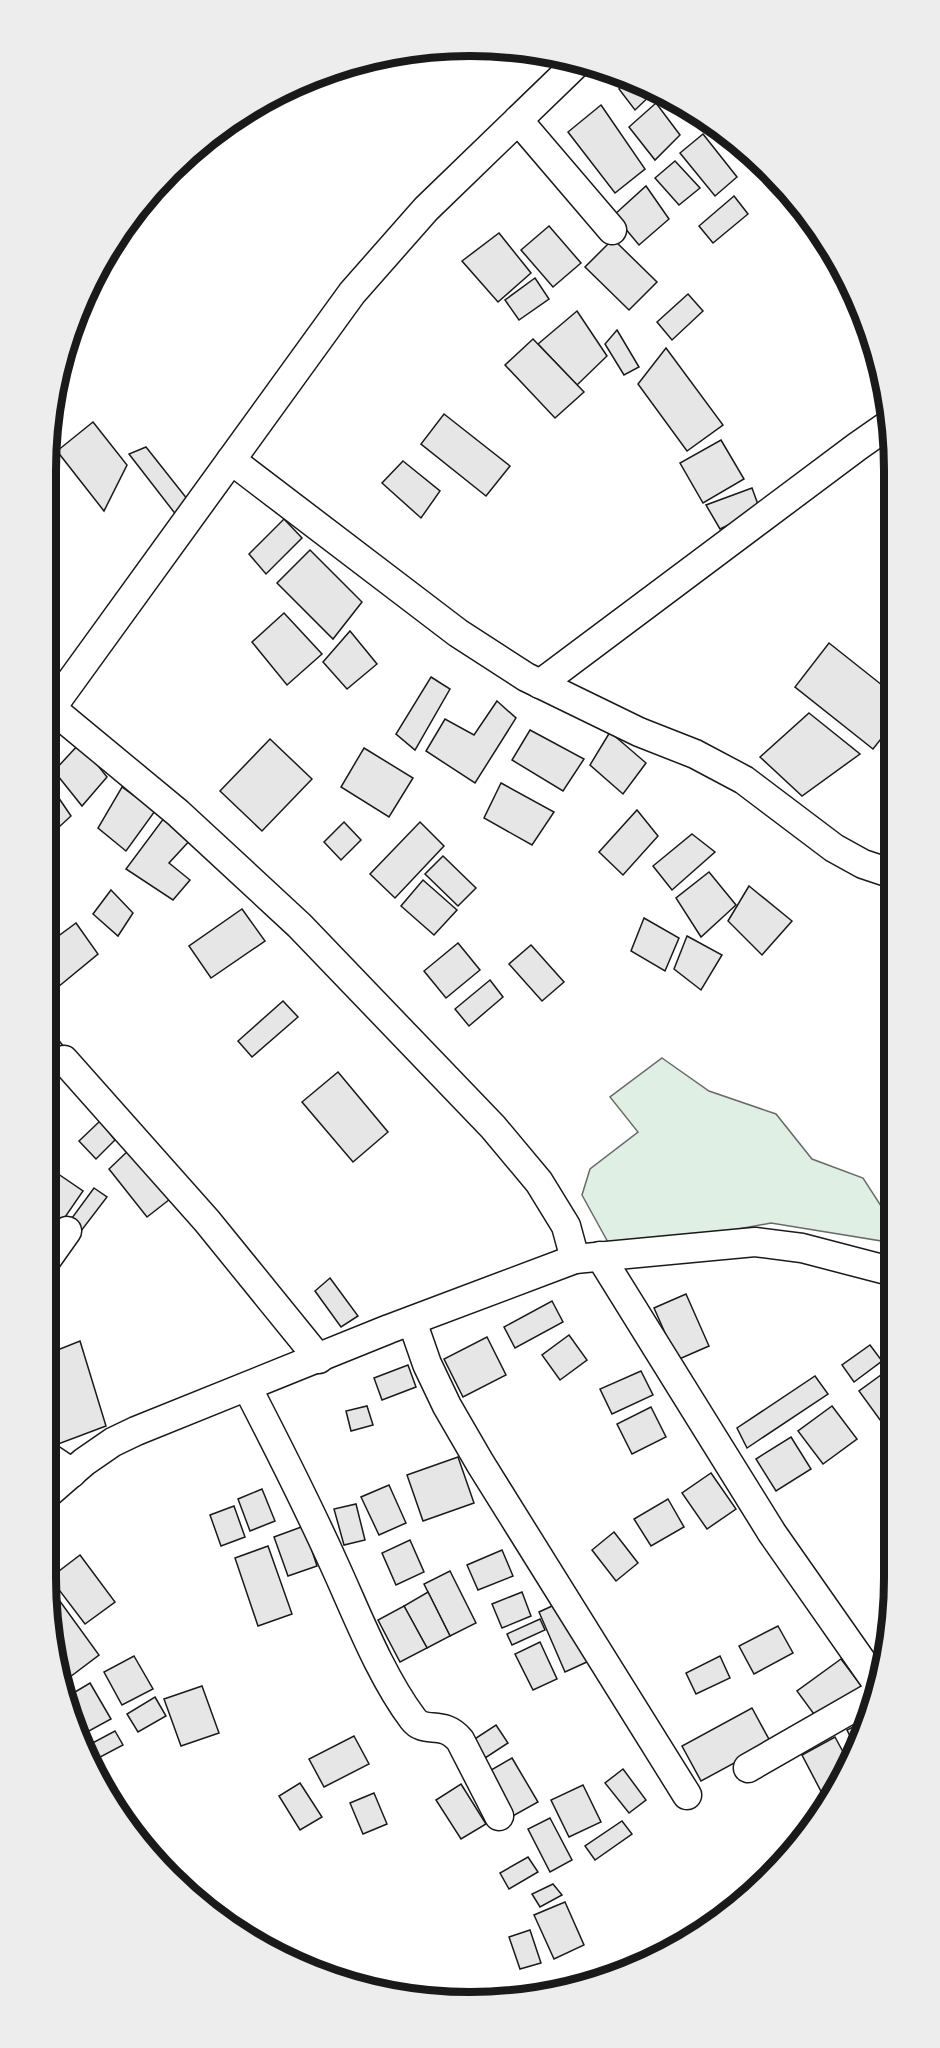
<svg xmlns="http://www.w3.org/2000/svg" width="940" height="2048" font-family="'Asap Condensed',sans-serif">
  <rect width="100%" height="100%" fill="#fff"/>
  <polygon fill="#e0efe3" stroke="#6a6a6a" stroke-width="1.5" points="662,1058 709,1091 776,1114 812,1159 863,1178 894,1226 894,1243 771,1223 657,1244 609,1244 582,1195 590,1169 638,1132 610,1097"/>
  <g fill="#e6e6e6" stroke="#1a1a1a" stroke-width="1.5">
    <polygon points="629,76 655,91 635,110 619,89"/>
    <polygon points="656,103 680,135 655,160 629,127"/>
    <polygon points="601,105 645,169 615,193 568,132"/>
    <polygon points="703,134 737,177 715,196 680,153"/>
    <polygon points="675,161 700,188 679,205 655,178"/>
    <polygon points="646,186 669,219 639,245 614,215"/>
    <polygon points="734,196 748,214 713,243 699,226"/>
    <polygon points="549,226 581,263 553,287 521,250"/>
    <polygon points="499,233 531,273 498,302 462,261"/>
    <polygon points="613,239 657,282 629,310 585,267"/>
    <polygon points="535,278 549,299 519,320 505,300"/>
    <polygon points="688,294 703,311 672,340 657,322"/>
    <polygon points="577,311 607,356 577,385 538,344"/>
    <polygon points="617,330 639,367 624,375 605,344"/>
    <polygon points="533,339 584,392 555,418 505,365"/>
    <polygon points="666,348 723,425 687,451 638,384"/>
    <polygon points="444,414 510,466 486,496 421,444"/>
    <polygon points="93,422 127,465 104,511 57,451"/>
    <polygon points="721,440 744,479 703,503 680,463"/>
    <polygon points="146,447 188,500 177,516 129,454"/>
    <polygon points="403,461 440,491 421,518 382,483"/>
    <polygon points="752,488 760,510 720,529 706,505"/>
    <polygon points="284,519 302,538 266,574 249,554"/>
    <polygon points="310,550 362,602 333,639 277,583"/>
    <polygon points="284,613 322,654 287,685 252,642"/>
    <polygon points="350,631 377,664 347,689 323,662"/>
    <polygon points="829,643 892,693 892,725 873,749 795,687"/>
    <polygon points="45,675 55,684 45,703"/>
    <polygon points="431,677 450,689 415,750 396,734"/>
    <polygon points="497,701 516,718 475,783 426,751 445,719 474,735"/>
    <polygon points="809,713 860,754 802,796 760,757"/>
    <polygon points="530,730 584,759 563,791 512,760"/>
    <polygon points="610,732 646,763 623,794 590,765"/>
    <polygon points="270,739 312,779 262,831 220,791"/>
    <polygon points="80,743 107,777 82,806 54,771"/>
    <polygon points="364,748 413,778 389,817 341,787"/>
    <polygon points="501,783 554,812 532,845 484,818"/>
    <polygon points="50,785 71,816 47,838 45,836 45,788"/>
    <polygon points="122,787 155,811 126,851 98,828"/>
    <polygon points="637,810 658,836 623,875 599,852"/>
    <polygon points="167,814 193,837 169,863 190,880 173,900 126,869"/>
    <polygon points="344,822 361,840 341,860 324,842"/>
    <polygon points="420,822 444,846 395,898 370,874"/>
    <polygon points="692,834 715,852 672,890 653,866"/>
    <polygon points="443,856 476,888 458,906 425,874"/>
    <polygon points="709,872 736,905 701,937 676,898"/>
    <polygon points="423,880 457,910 434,935 401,906"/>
    <polygon points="749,886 792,921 762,955 728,921"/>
    <polygon points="111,890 133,913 118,936 93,914"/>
    <polygon points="242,909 265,941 211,978 189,946"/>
    <polygon points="644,918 679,938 665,971 631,951"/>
    <polygon points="76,923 98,954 58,987 45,971 45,946"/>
    <polygon points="687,936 722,955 701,990 674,969"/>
    <polygon points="458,943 480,970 446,998 424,971"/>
    <polygon points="531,945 564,982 542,1001 509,964"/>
    <polygon points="490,980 503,997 469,1026 455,1009"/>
    <polygon points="283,1001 298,1017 252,1057 238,1041"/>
    <polygon points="45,1023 64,1047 45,1062"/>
    <polygon points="338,1072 388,1132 353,1162 302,1102"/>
    <polygon points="100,1121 115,1140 96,1159 79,1141"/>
    <polygon points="131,1148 174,1196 147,1217 109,1169"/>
    <polygon points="48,1167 83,1191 61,1223 45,1211 45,1171"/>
    <polygon points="94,1188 107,1197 81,1231 69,1222"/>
    <polygon points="330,1278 358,1316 341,1327 315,1291"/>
    <polygon points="686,1294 709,1346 677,1360 654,1308"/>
    <polygon points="552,1301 563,1322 515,1348 504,1327"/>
    <polygon points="569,1335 587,1360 560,1380 542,1355"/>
    <polygon points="487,1337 506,1375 463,1397 444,1359"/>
    <polygon points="80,1341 106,1426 45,1449 45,1355"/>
    <polygon points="870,1345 882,1361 854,1382 842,1365"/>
    <polygon points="408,1365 416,1387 382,1400 374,1378"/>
    <polygon points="641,1371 653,1395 612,1414 600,1389"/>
    <polygon points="885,1372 894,1386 894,1416 883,1424 859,1391"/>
    <polygon points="815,1376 828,1394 747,1448 737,1428"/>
    <polygon points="367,1406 373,1425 351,1431 346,1411"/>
    <polygon points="832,1406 857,1439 823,1464 798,1431"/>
    <polygon points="651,1407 666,1437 632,1454 617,1424"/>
    <polygon points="791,1437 811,1469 776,1491 756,1459"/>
    <polygon points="458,1457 474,1503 423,1521 407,1475"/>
    <polygon points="711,1473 736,1509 707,1529 682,1493"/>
    <polygon points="389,1485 406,1523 379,1535 361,1497"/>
    <polygon points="262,1489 275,1521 250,1531 238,1499"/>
    <polygon points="668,1499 684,1527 651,1546 634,1519"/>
    <polygon points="356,1504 365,1540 344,1545 334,1509"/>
    <polygon points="234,1506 245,1537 221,1546 210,1515"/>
    <polygon points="304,1526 317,1566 288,1576 274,1537"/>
    <polygon points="614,1532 638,1563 616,1581 592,1550"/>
    <polygon points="410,1540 424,1572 396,1585 382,1553"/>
    <polygon points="268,1546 292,1614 258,1626 235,1558"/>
    <polygon points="502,1550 513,1576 478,1590 467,1565"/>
    <polygon points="80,1555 115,1602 85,1624 50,1578"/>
    <polygon points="450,1571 476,1623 450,1636 424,1584"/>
    <polygon points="46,1582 99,1655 62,1683"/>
    <polygon points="428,1592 450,1636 427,1648 404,1606"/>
    <polygon points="522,1592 531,1616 502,1628 492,1604"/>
    <polygon points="563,1601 589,1661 565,1672 539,1612"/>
    <polygon points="404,1606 427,1648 400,1662 378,1620"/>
    <polygon points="540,1619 545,1630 512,1645 507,1634"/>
    <polygon points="778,1626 793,1653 754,1674 739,1646"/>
    <polygon points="540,1642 557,1679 533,1690 515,1654"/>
    <polygon points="134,1656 153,1689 122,1705 104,1672"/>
    <polygon points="720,1656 730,1678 696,1694 686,1673"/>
    <polygon points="841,1659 863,1688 819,1721 797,1691"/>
    <polygon points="90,1683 111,1719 78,1737 68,1715 65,1698"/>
    <polygon points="202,1686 219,1733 181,1746 164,1699"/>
    <polygon points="155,1697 166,1716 138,1732 127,1714"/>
    <polygon points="752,1708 771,1743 701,1781 682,1746"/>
    <polygon points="869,1719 863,1740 857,1750 847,1730"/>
    <polygon points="496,1725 508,1743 479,1762 467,1744"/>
    <polygon points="115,1731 123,1745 89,1763 83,1748"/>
    <polygon points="354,1736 369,1764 324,1787 309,1759"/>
    <polygon points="835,1737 849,1763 825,1799 802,1755"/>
    <polygon points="512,1758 538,1802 511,1817 486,1773"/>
    <polygon points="623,1769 646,1800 629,1813 605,1783"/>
    <polygon points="300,1783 322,1817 300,1830 279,1796"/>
    <polygon points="461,1784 486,1824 461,1839 436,1800"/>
    <polygon points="583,1785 601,1822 569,1837 551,1800"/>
    <polygon points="374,1793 387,1824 363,1834 350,1803"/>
    <polygon points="550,1818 572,1860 550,1872 528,1829"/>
    <polygon points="622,1821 632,1834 595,1860 585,1846"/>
    <polygon points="528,1857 538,1872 509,1889 500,1873"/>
    <polygon points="553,1884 562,1895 540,1907 532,1894"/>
    <polygon points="565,1902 584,1945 554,1959 534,1915"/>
    <polygon points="530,1930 541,1963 520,1969 509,1937"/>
  </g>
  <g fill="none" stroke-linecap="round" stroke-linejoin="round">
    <defs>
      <g id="street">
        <polyline points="518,120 612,230"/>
        <polyline points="231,460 458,633 526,677 639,732 695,754 744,780 834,848 863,864 893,874"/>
        <polyline points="540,684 858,446 891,423"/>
        <polyline points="45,703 178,813 299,925 493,1127 539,1182 566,1226 575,1259"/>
        <polyline points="45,717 352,293 426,209 579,61"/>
        <polyline points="64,1060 207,1221 319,1359"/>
        <polyline points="600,1256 772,1533 879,1686"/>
        <polyline points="45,1262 67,1231"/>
        <polyline points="412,1321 427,1364 447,1406 480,1463 687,1795"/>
        <path d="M 247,1387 C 277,1445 307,1504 334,1564 C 357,1614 380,1675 413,1719 C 425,1735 442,1719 460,1740 L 499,1816"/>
        <polyline points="45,1455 72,1473"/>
        <polyline points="45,1496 84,1462 113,1442 136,1431 389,1329 575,1259 755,1242 802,1248 894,1272"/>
        <polyline points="748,1768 877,1694"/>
      </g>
    </defs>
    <use href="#street" stroke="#1a1a1a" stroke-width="31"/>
    <use href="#street" stroke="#fff" stroke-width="28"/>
  </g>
  <path d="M0 0H940V2048H0ZM470 56H470A414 414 0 0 1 884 470V1578A414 414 0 0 1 470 1992H470A414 414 0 0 1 56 1578V470A414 414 0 0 1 470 56Z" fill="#ededed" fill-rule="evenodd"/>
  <path fill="none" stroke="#1a1a1a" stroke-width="8" d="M470 56H470A414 414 0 0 1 884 470V1578A414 414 0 0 1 470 1992H470A414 414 0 0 1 56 1578V470A414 414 0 0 1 470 56Z"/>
</svg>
